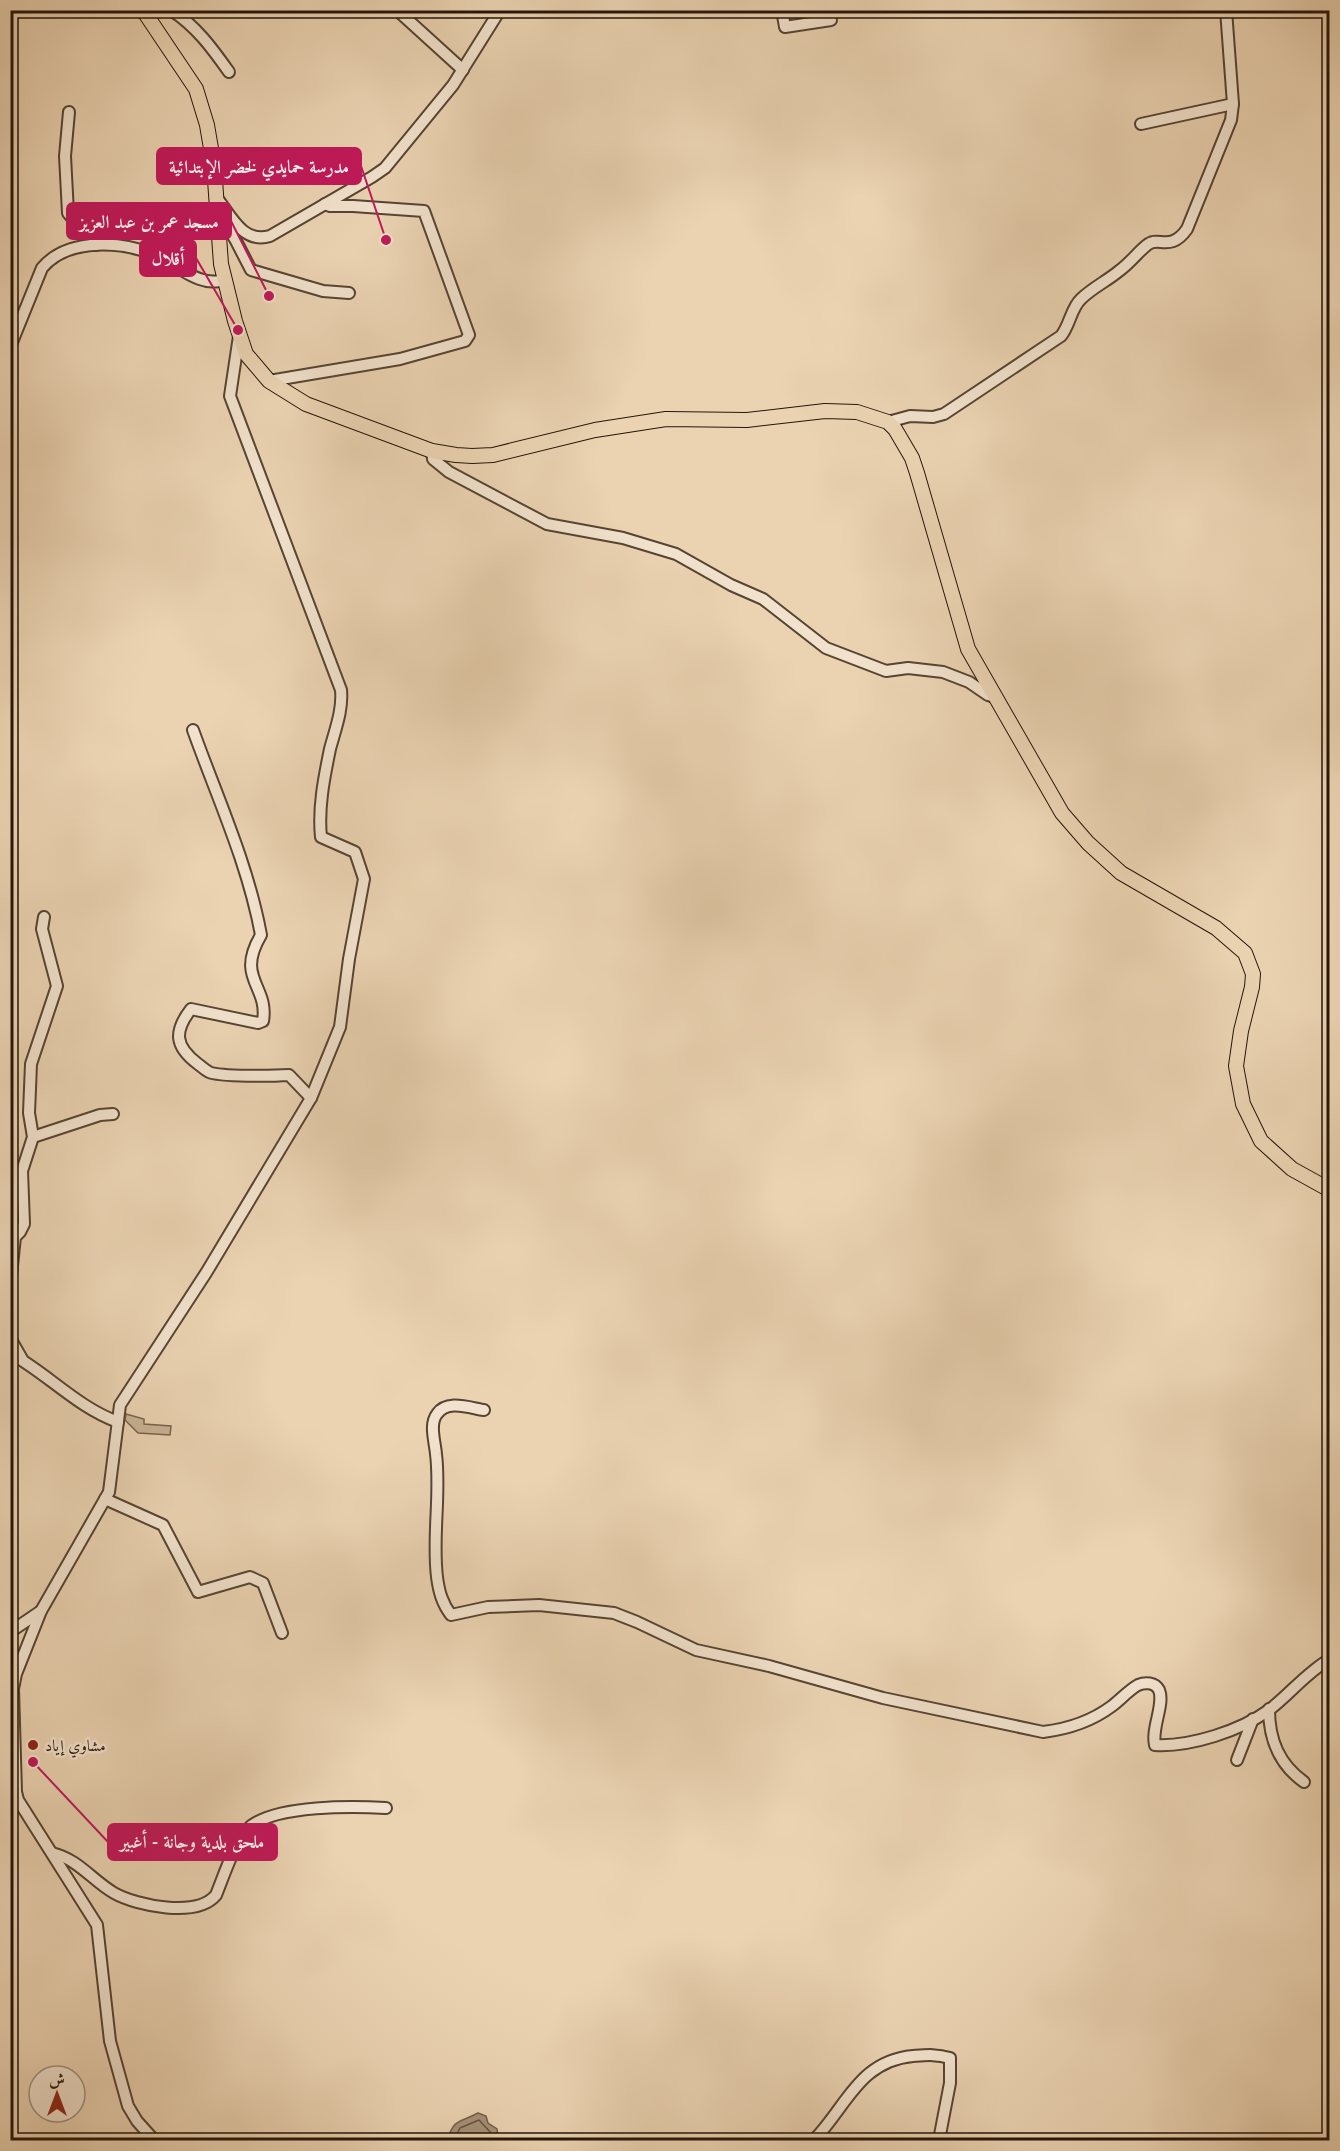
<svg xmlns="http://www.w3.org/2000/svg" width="1340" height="2151" font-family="'Old Standard TT',Amiri,serif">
  <rect width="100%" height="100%" fill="#ebd3b2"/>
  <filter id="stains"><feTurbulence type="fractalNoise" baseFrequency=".00333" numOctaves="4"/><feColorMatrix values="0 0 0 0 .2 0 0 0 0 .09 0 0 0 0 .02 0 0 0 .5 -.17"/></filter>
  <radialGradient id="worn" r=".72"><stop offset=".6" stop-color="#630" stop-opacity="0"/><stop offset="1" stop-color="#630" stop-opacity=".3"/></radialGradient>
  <polygon fill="#c9b395" stroke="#76644f" stroke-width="1.5" points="126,1414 144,1419 144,1424 171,1426 170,1435 138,1433 125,1420"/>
  <path fill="#a79279" stroke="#73604c" stroke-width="1.5" d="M 478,2113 L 486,2116 L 488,2123 L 497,2129 L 498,2136 L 495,2140 L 447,2140 C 455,2117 460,2123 478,2113 Z"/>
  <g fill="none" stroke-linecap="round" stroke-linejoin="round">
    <polyline stroke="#665441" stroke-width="1.5" points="454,2140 460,2128 479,2120 491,2133 491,2140"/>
    <defs>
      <g id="minor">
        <path d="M 171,10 C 196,26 212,48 229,72"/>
        <polyline points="397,10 463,70"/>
        <polyline points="782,10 785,27 831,20"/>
        <polyline points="1078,10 1080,11"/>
        <polyline points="69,112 65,156 68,213 73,219 92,232 96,245"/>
        <polyline points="1141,124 1233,104"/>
        <path d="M 217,198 C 231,216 243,244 270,236 L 372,177 L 385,168 L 453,85 L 500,10"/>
        <polyline points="218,213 235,239 251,270 323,291 349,293"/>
        <path d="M 10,347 L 42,268 C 68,237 123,241 158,256 C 174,263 189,278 207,281 C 213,282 219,281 225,281"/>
        <polyline points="269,381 400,359 465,341 469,335 424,211 353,206 330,206 325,204"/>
        <path d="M 888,422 L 910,416 L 933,417 L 944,414 L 1061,336 C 1070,325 1071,308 1081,299 C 1092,288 1107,281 1119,271 C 1130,263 1137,253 1147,245 C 1158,235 1170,253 1187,229 L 1231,120 L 1233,104 L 1226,10"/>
        <polyline points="432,451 433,459 449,472 547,524 623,538 676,554 731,585 763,599 826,648 886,671 908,668 943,672 969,682 988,695 995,697"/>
        <path d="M 193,730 C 217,797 248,864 261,935 C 235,979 269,985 263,1021 L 258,1023 L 191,1009 C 174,1031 174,1046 198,1064 C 201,1066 205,1070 209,1072 C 220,1077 274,1076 289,1075 L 311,1098"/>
        <polyline points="33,1137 100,1115 113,1114"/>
        <polyline points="10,1285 15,1237 20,1232 24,1224 22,1171 33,1137 29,1113 31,1064 57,986 42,929 44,917"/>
        <polyline points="10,1338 22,1359"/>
        <path d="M 10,1353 C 48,1374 77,1407 118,1422"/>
        <path d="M 484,1410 C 470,1408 447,1399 437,1414 C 429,1424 435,1442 436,1454 C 441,1495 432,1536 437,1577 C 439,1592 442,1603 451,1615 L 488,1607 L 539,1605 L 614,1613 L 637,1622 L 696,1650 L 769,1666 L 883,1698 L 1043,1732 C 1068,1729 1092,1721 1112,1706 C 1121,1699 1129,1690 1138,1685 C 1145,1682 1155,1682 1159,1690 C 1165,1704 1151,1728 1155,1745 C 1190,1747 1240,1731 1269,1710 C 1290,1694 1307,1672 1330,1659"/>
        <polyline points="105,1499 163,1525 198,1592 250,1577 263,1583 282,1633"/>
        <polyline points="10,1632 41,1611"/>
        <path d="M 1269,1709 C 1269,1740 1279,1764 1304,1782"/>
        <polyline points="1237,1760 1253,1719"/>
        <path d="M 52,1853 C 78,1859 93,1881 114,1893 C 137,1906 197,1918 216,1895 C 224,1876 235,1839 251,1826 C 278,1805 353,1806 386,1808"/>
        <path d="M 154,2140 L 137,2121 L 128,2106 L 110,2041 L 97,1925 L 18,1800 L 16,1792 L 13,1689 L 16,1674 L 41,1611 L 109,1492 L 120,1405 L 206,1273 L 311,1098 L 340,1027 L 349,959 L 364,879 L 355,852 L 321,837 C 318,808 324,778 330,749 C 335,730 343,710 341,690 L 230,396 L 239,336"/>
        <path d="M 814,2140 C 847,2106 859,2061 913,2056 C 927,2055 936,2054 950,2058 L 950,2083 L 939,2140"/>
      </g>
      <polyline id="major" points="143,10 196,89 207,125 214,166 221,264 235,321 246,354 269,381 306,404 432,451 456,455 472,456 493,455 595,430 666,419 747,420 825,411 857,412 888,422 895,429 912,458 917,473 968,649 1062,813 1088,843 1121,873 1216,928 1245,953 1253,974 1252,987 1241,1031 1236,1066 1243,1104 1261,1141 1292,1169 1330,1190"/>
    </defs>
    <use href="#minor" stroke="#564433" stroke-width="14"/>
    <use href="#major" stroke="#241509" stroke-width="16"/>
    <use href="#minor" stroke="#f2e2cd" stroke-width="10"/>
    <use href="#major" stroke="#ebd3b2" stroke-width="14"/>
  </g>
  <circle fill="#8f2418" stroke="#f2e2cd" stroke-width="2" cx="33" cy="1745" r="6"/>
  <g text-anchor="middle" stroke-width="5" stroke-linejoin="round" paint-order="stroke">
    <g font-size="16" fill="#241509" stroke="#f2e2cd" text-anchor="start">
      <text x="45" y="1751">مشاوي إياد</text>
    </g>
  </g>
  <path fill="none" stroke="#c2185b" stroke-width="2" d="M386 240L361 166M269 296L231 221M238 330L196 258M33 1762L108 1842"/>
  <g fill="#c2185b" stroke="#f2e2cd" stroke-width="2">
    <circle cx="386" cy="240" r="6"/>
    <circle cx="269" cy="296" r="6"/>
    <circle cx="238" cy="330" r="6"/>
    <circle cx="33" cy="1762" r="6"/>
  </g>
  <g fill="#c2185b" stroke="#c2185b" stroke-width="2">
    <rect x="157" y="148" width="204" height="36" rx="6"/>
    <rect x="67" y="203" width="164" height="36" rx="6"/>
    <rect x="140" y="240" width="56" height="36" rx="6"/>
    <rect x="108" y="1824" width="169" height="36" rx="6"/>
  </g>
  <g font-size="18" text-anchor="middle" font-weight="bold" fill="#fff">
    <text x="259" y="173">مدرسة حمايدي لخضر الإبتدائية</text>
    <text x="149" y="228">مسجد عمر بن عبد العزيز</text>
    <text x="168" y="265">أقلال</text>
    <text x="192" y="1848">ملحق بلدية وجانة - أغبير</text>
  </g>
  <rect width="1340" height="2151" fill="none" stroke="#ebd3b2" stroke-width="36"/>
  <rect x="12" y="12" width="1316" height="2127" fill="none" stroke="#241509" stroke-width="3"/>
  <rect x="18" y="18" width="1304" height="2115" fill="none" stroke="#241509" stroke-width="1.5"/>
  <g transform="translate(57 2094)"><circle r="28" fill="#f2e2cd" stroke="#a0907f" stroke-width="1.5"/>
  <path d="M0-4.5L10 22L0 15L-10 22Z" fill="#8f2418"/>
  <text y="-9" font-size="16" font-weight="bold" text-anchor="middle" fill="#241509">ش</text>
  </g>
  <rect width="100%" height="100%" filter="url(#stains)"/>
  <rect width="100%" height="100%" fill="url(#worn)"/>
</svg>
